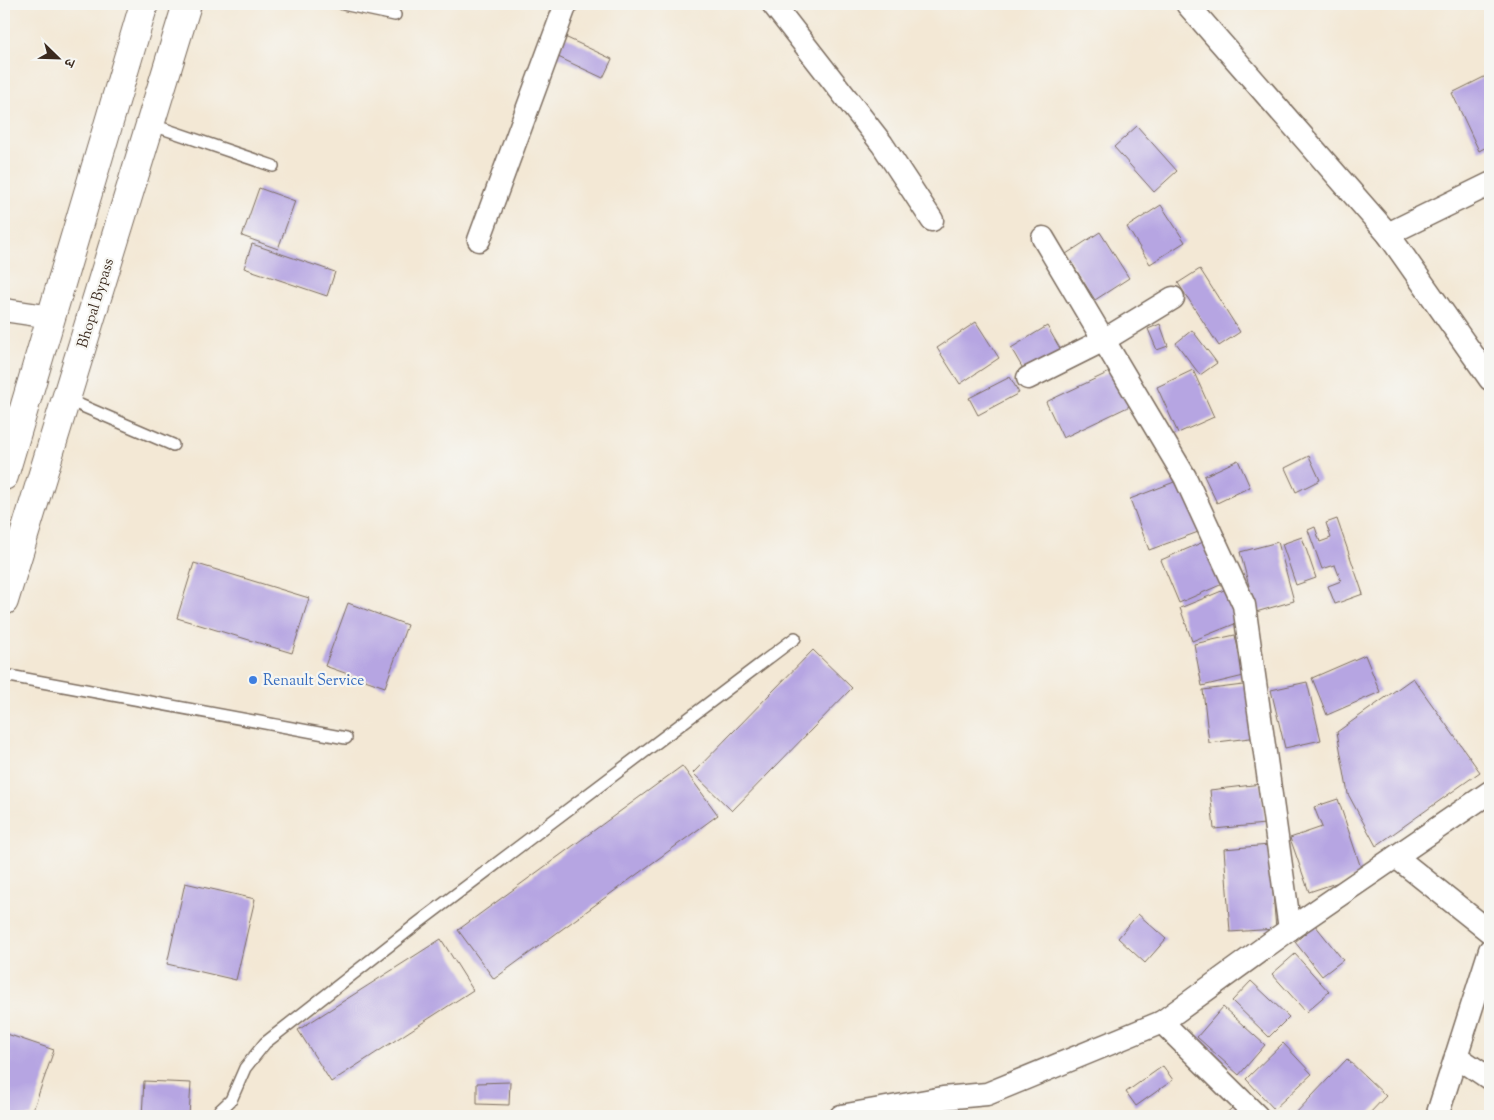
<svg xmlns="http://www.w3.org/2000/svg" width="1494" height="1120" font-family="'Sorts Mill Goudy','Noto Serif Devanagari',serif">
  <rect width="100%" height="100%" fill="#f6f6f2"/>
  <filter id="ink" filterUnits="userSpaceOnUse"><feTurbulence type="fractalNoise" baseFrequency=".02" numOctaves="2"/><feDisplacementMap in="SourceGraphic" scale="10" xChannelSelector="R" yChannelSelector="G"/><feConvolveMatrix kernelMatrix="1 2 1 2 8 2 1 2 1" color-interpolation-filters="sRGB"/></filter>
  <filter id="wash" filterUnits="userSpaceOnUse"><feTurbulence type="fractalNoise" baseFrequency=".0096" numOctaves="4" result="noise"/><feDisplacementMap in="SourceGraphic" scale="20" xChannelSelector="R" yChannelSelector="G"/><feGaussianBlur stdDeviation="1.12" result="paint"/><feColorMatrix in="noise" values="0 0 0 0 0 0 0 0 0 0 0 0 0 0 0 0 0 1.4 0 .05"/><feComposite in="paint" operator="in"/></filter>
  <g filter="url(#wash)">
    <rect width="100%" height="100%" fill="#f3e8d5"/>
    <g id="blocks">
      <g fill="#b6a5e2">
        <polygon points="565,37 612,59 603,78 556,56"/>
        <polygon points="1490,74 1490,145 1479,151 1452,93"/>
        <polygon points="1137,126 1177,171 1154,192 1114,147"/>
        <polygon points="259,188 295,201 278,249 242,236"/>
        <polygon points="1161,205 1185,242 1150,264 1127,227"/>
        <polygon points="1100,232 1129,278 1095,300 1066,254"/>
        <polygon points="252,244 335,272 327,296 244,268"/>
        <polygon points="1200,269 1240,332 1219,346 1178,283"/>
        <polygon points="976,322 999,358 960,384 937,348"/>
        <polygon points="1160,324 1168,346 1157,350 1148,329"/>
        <polygon points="1047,326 1062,352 1026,374 1011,348"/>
        <polygon points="1192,330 1217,363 1200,375 1176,343"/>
        <polygon points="1118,368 1134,404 1063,438 1046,402"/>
        <polygon points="1193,370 1214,417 1178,433 1157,387"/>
        <polygon points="1010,377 1019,393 978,415 969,398"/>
        <polygon points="1309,456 1320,480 1296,492 1285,468"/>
        <polygon points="1238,460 1250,487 1217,503 1204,476"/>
        <polygon points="1182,479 1201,531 1149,550 1130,499"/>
        <polygon points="1337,519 1363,594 1335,604 1328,586 1341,581 1335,565 1322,569 1308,530 1315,527 1320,542 1331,538 1326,523"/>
        <polygon points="1302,537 1316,578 1296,585 1282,544"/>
        <polygon points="1208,540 1227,582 1179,603 1161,560"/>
        <polygon points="1278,542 1294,601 1256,612 1240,552"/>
        <polygon points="194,563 309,598 292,653 177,618"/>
        <polygon points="1229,588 1242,621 1192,641 1180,608"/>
        <polygon points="348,603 407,625 385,687 325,666"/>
        <polygon points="1235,635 1244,676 1202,686 1194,644"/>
        <polygon points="813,650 852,688 732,811 693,773"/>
        <polygon points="1365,655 1380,692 1327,715 1312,678"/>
        <polygon points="1413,678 1480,772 1376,846 1348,794 1337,732"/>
        <polygon points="1307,682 1321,740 1285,748 1271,690"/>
        <polygon points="1251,684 1258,737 1209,743 1203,690"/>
        <polygon points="682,766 718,815 494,979 458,930"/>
        <polygon points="1261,784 1265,824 1214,829 1210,790"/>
        <polygon points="1338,799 1363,874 1309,892 1290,838 1322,827 1314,807"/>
        <polygon points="1269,845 1276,929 1230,932 1224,849"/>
        <polygon points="185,883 255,899 236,980 167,964"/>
        <polygon points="1138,914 1166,939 1145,963 1118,938"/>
        <polygon points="1315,925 1343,960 1322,976 1295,942"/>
        <polygon points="441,939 473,990 331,1082 298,1030"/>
        <polygon points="1295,954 1329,992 1306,1012 1272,974"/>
        <polygon points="1251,981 1289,1017 1269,1037 1232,1001"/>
        <polygon points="1223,1007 1265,1045 1239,1075 1197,1037"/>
        <polygon points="4,1033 54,1050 31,1116 4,1116"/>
        <polygon points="1283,1043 1312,1074 1274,1109 1246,1079"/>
        <polygon points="1347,1059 1386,1096 1367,1116 1293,1116"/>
        <polygon points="1163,1066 1173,1080 1136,1106 1126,1092"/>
        <polygon points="144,1081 191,1083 189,1116 142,1116"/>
        <polygon points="510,1082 509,1105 477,1104 477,1083"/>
        <polygon points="1239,1102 1252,1116 1223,1116"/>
      </g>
    </g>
  </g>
  <g filter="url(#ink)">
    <use href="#blocks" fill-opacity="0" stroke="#7b6c5e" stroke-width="1"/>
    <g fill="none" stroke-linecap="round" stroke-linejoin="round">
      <defs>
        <g id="service">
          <polyline points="343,4 395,15"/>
          <polyline points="150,124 273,166"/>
          <polyline points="66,399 173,445"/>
          <polyline points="4,675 346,738"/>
          <polyline points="214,1116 231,1100 245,1068 265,1043 418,923 795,638"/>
        </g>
        <g id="minor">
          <polyline points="773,4 882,144 932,220"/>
          <polyline points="1187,4 1388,234 1490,379"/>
          <polyline points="1388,234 1490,184"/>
          <polyline points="1043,238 1185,477 1244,605 1290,929"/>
          <polyline points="479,240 566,4"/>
          <polyline points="4,310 51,317"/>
          <polyline points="1028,378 1104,340 1173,298"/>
          <polyline points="1396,857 1490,932"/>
          <polyline points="1162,1022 1257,1116"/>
          <polyline points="1456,1056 1490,1079"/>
          <polyline points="841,1116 943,1098 987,1094 1162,1022 1290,929 1490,792"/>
          <polyline points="1437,1116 1490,950"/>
        </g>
        <g id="primary">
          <polyline points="4,476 144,4"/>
          <polyline points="4,601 187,4"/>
        </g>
      </defs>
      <use href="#service" stroke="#7b6c5e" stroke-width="14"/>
      <use href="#minor" stroke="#7b6c5e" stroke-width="25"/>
      <use href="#primary" stroke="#7b6c5e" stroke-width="30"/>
      <use href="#service" stroke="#fff" stroke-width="11"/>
      <use href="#minor" stroke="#fff" stroke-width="22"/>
      <use href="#primary" stroke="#fff" stroke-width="28"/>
    </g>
  </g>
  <circle fill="#3f7fe0" stroke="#f6f6f2" stroke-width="2" cx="253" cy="680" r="5"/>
  <g text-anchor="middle" stroke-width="4.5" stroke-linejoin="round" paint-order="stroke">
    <g font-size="15" fill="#3b2a1e" stroke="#f6f6f2">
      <text transform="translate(95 303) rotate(-73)" y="5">Bhopal Bypass</text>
    </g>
    <g font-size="15" fill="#366cbe" stroke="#f6f6f2" text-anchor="start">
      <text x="263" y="685">Renault Service</text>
    </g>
  </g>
  <rect width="1494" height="1120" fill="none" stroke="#f6f6f2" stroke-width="20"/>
  <g transform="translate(58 58) rotate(113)" stroke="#f6f6f2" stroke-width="4" paint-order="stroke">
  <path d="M0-4L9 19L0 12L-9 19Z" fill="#3b2a1e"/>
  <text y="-8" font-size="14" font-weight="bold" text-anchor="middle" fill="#3b2a1e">उ</text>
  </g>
</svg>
